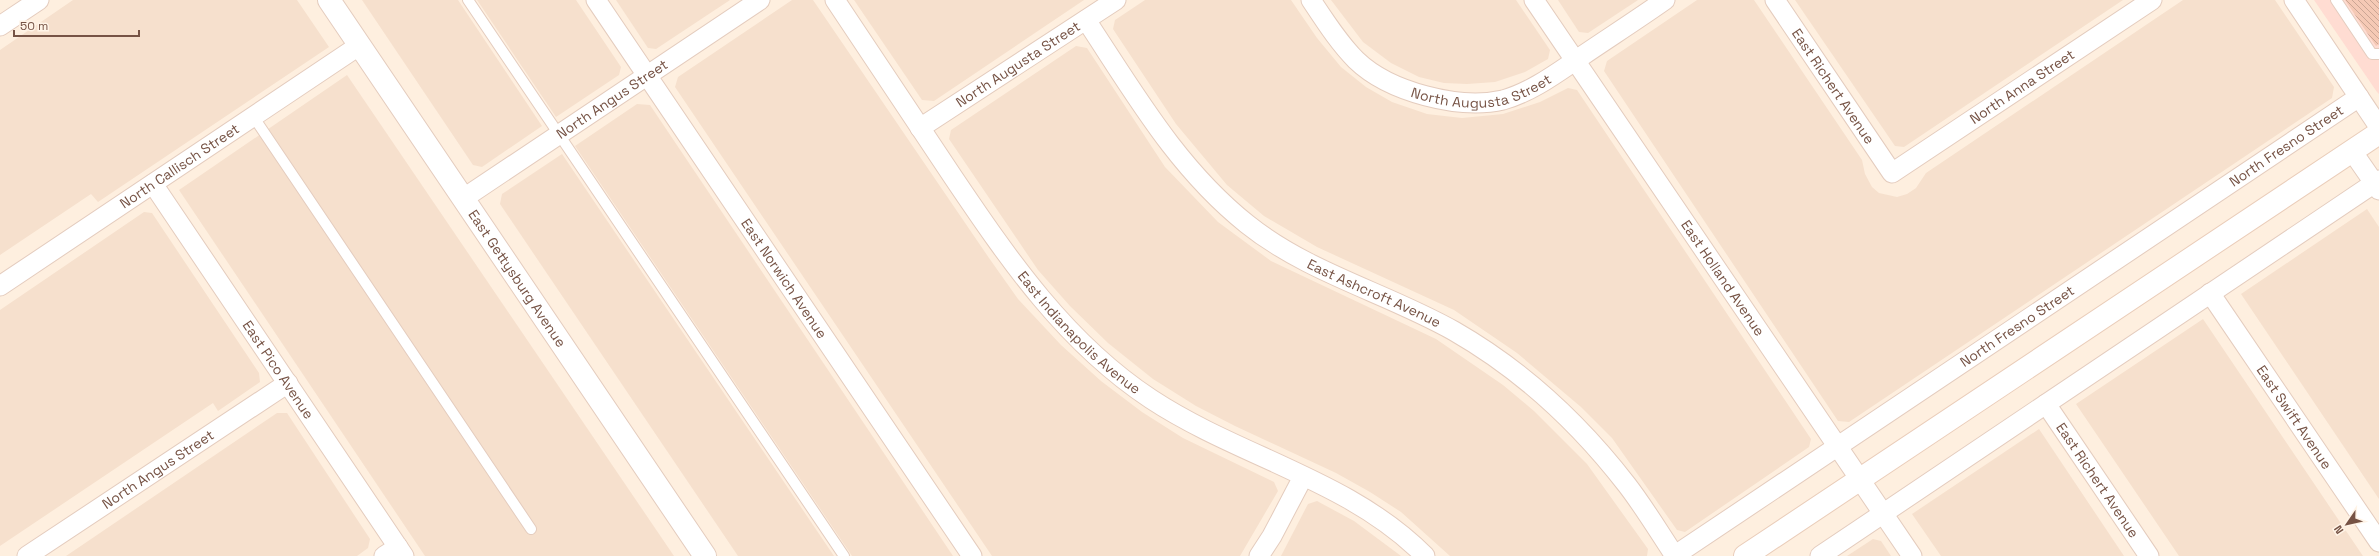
<svg xmlns="http://www.w3.org/2000/svg" width="2379" height="556" font-family="'Space Grotesk',sans-serif">
  <defs>
    <pattern id="building-back-hatch" width="6" height="6" patternUnits="userSpaceOnUse"><rect width="6" height="6" fill="#f5c9b5"/><path d="M-1 5l2 2M0 0l6 6M5-1l2 2" fill="none" stroke="#cba695"/></pattern>
  </defs>
  <rect width="100%" height="100%" fill="#feefdf"/>
  <g fill="#f6e0cd">
    <polygon points="73,0 297,0 329,47 98,202 91,194 0,255 0,50"/>
    <polygon points="362,0 458,0 542,126 482,167 473,165"/>
    <polygon points="477,0 576,0 621,67 619,75 556,117"/>
    <polygon points="616,0 730,0 656,49 648,48"/>
    <polygon points="792,0 813,0 989,258 1018,299 1061,345 1101,381 1142,412 1183,438 1274,482 1278,491 1240,556 992,556 675,87 678,77"/>
    <polygon points="854,0 1084,0 934,101 922,100"/>
    <polygon points="1145,0 1291,0 1317,38 1341,67 1366,87 1392,102 1427,114 1462,118 1503,114 1540,102 1568,88 1577,90 1811,439 1809,447 1685,532 1677,530 1612,438 1581,407 1517,353 1454,310 1317,247 1288,230 1264,216 1227,185 1176,124 1113,29 1115,20"/>
    <polygon points="1331,0 1516,0 1550,50 1548,59 1525,72 1495,82 1467,84 1444,83 1419,77 1391,63 1363,42"/>
    <polygon points="1558,0 1638,0 1588,33 1579,32"/>
    <polygon points="1697,0 1754,0 1862,160 1865,174 1872,187 1879,193 1897,197 1907,194 1916,188 1926,173 2183,0 2275,0 2334,87 2332,98 1849,422 1838,421 1604,71 1607,61"/>
    <polygon points="1795,0 2123,0 1904,147 1895,146"/>
    <polygon points="1076,46 1087,48 1165,167 1218,222 1271,261 1436,339 1503,385 1534,411 1587,464 1648,549 1647,556 1450,556 1401,512 1370,492 1336,473 1235,426 1196,406 1153,379 1108,343 1070,306 1038,270 949,139 951,130"/>
    <polygon points="347,75 674,556 425,556 179,190"/>
    <polygon points="637,104 650,105 953,556 852,556 575,146"/>
    <polygon points="562,154 834,556 738,556 500,204 502,194"/>
    <polygon points="2367,209 2379,227 2379,499 2241,294"/>
    <polygon points="144,212 152,213 259,373 260,382 218,411 213,403 0,546 0,310"/>
    <polygon points="2203,319 2340,522 2363,556 2179,556 2076,404"/>
    <polygon points="277,413 287,413 370,539 368,548 357,556 66,556"/>
    <polygon points="2039,429 2124,556 1941,556 1912,514"/>
    <polygon points="1317,501 1354,521 1401,556 1281,556 1308,504"/>
    <polygon points="1873,539 1881,541 1891,556 1847,556"/>
  </g>
  <polygon fill="#ffdcd2" points="2314,0 2379,0 2379,94 2377,92"/>
  <polygon fill="url(#building-back-hatch)" points="2345,0 2379,0 2379,44 2376,46"/>
  <g fill="none" stroke-linecap="round" stroke-linejoin="round">
    <defs>
      <g id="service">
        <polyline points="468,0 844,556"/>
        <polyline points="2336,0 2372,54 2379,54"/>
        <polyline points="253,116 531,529"/>
      </g>
      <g id="minor">
        <path id="s1" d="M 596,0 L 972,556"/>
        <path id="s2" d="M 835,0 C 874,59 913,118 953,177 C 1009,260 1066,343 1151,399 C 1239,457 1350,480 1425,556"/>
        <path id="s3" d="M 1311,0 C 1325,21 1339,43 1356,60 C 1389,92 1459,110 1503,100 C 1532,92 1558,72 1582,56 C 1610,37 1638,19 1665,0"/>
        <path id="s4" d="M 1534,0 L 1912,556"/>
        <path id="s5" d="M 1775,0 L 1892,173 L 2152,0"/>
        <polyline points="2294,0 2379,127"/>
        <path id="s6" d="M 1086,20 C 1135,94 1177,168 1247,224 C 1308,273 1387,293 1454,331 C 1522,370 1579,423 1627,485 C 1644,507 1659,532 1675,556"/>
        <polyline points="0,26 39,0"/>
        <path id="s7" d="M 920,128 L 1116,0"/>
        <polyline points="2352,151 2379,190"/>
        <path id="s8" d="M 153,184 L 404,556"/>
        <path id="s9" d="M 464,198 L 760,0"/>
        <path id="s10" d="M 0,286 L 360,45"/>
        <path id="s11" d="M 2210,293 L 2379,542"/>
        <path id="s12" d="M 2046,404 L 2149,556"/>
        <path id="s13" d="M 27,556 L 288,383"/>
        <polyline points="384,556 398,547"/>
        <polyline points="1259,556 1272,536 1303,477"/>
        <path id="s14" d="M 1674,556 L 2359,97"/>
        <polyline points="1820,556 2379,180"/>
      </g>
      <g id="tertiary">
        <path id="s15" d="M 329,0 L 705,556"/>
      </g>
      <polyline id="secondary" points="1745,556 2379,133"/>
    </defs>
    <use href="#service" stroke="#e4ccbe" stroke-width="12"/>
    <use href="#minor" stroke="#e4ccbe" stroke-width="21"/>
    <use href="#tertiary" stroke="#e4ccbe" stroke-width="24"/>
    <use href="#secondary" stroke="#eacdba" stroke-width="24"/>
    <use href="#service" stroke="#fff" stroke-width="10"/>
    <use href="#minor" stroke="#fff" stroke-width="19"/>
    <use href="#tertiary" stroke="#fff" stroke-width="22"/>
    <use href="#secondary" stroke="#fff" stroke-width="22"/>
  </g>
  <g text-anchor="middle" stroke-width="3" stroke-linejoin="round" paint-order="stroke">
    <g font-size="14" fill="#765345" stroke="#fff4e7">
      <text dy="5" stroke="none"><textPath href="#s7" startOffset="117">North Augusta Street</textPath></text>
      <text dy="5" stroke="none"><textPath href="#s3" startOffset="212">North Augusta Street</textPath></text>
      <text dy="5" stroke="none"><textPath href="#s5" startOffset="104">East Richert Avenue</textPath></text>
      <text dy="5" stroke="none"><textPath href="#s5" startOffset="365">North Anna Street</textPath></text>
      <text dy="5" stroke="none"><textPath href="#s9" startOffset="178">North Angus Street</textPath></text>
      <text dy="5" stroke="none"><textPath href="#s14" startOffset="737">North Fresno Street</textPath></text>
      <text dy="5" stroke="none"><textPath href="#s10" startOffset="216">North Callisch Street</textPath></text>
      <text dy="5" stroke="none"><textPath href="#s15" startOffset="336">East Gettysburg Avenue</textPath></text>
      <text dy="5" stroke="none"><textPath href="#s1" startOffset="336">East Norwich Avenue</textPath></text>
      <text dy="5" stroke="none"><textPath href="#s4" startOffset="336">East Holland Avenue</textPath></text>
      <text dy="5" stroke="none"><textPath href="#s6" startOffset="406">East Ashcroft Avenue</textPath></text>
      <text dy="5" stroke="none"><textPath href="#s14" startOffset="413">North Fresno Street</textPath></text>
      <text dy="5" stroke="none"><textPath href="#s2" startOffset="414">East Indianapolis Avenue</textPath></text>
      <text dy="5" stroke="none"><textPath href="#s8" startOffset="224">East Pico Avenue</textPath></text>
      <text dy="5" stroke="none"><textPath href="#s11" startOffset="150">East Swift Avenue</textPath></text>
      <text dy="5" stroke="none"><textPath href="#s13" startOffset="157">North Angus Street</textPath></text>
      <text dy="5" stroke="none"><textPath href="#s12" startOffset="92">East Richert Avenue</textPath></text>
    </g>
  </g>
  <g transform="translate(2347 524) rotate(236)" stroke="#fff4e7" stroke-width="3" paint-order="stroke">
  <path d="M0-3L7 15L0 10L-7 15Z" fill="#765345"/>
  <text y="-6" font-size="11" font-weight="bold" text-anchor="middle" fill="#765345">N</text>
  </g>
  <path d="M14 30v6h125v-6" fill="none" stroke="#765345" stroke-width="2"/>
  <text x="20" y="30" font-size="12" fill="#765345" stroke="#fff4e7" stroke-width="3" paint-order="stroke">50 m</text>
</svg>
